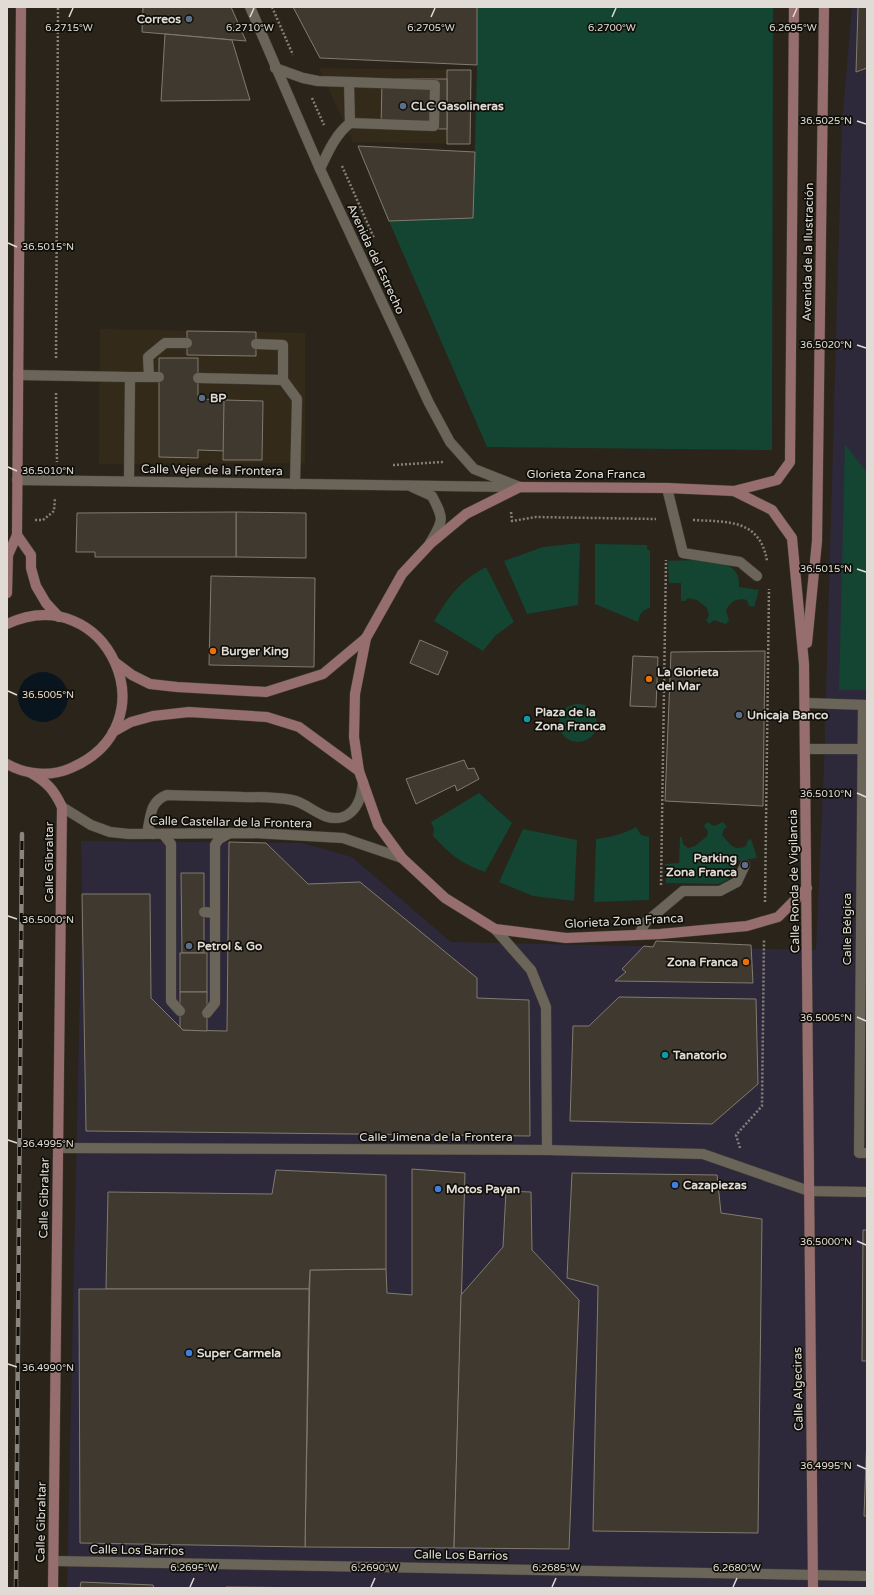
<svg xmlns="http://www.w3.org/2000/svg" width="874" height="1595" font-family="'Varela Round',sans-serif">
  <rect width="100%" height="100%" fill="#2a241a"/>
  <g fill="#332a1a">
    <polygon points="319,68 471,70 470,144 353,142"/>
    <polygon points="100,329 305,333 305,463 99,464"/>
  </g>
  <polygon fill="#2d293a" points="852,7 867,7 867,1588 67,1588 82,894 81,841 302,843 352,857 451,942 816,950 824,766 842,123"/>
  <g fill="#134532">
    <polygon points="477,7 773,7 772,450 487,447 389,221 473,218 477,65"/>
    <polygon points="845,444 867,473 867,690 839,690"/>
    <polygon points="580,543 578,605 527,614 504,561 543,547"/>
    <path d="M 595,544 L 647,545 L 647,549 L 650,551 L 650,608 C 642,610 640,614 638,622 L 595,604 Z"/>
    <path d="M 668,561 C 686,561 728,556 737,574 C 739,578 739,583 739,587 L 759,590 L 754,607 L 749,606 L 747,600 C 738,597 729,602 726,611 L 729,620 L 726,624 L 714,620 L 709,624 L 706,620 L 709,616 L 707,608 L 697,600 L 688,598 L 685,601 L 681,601 L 681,583 L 669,583 Z"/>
    <path d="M 486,567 L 514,622 L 496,635 L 483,651 L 434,621 C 450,595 459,582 486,567 Z"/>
    <circle cx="578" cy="723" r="19"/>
    <path d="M 479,793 L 512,823 L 485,872 C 460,863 451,855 433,836 L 434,829 L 431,822 Z"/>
    <path d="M 707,822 L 714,826 L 723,822 L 727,827 L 724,829 L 722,835 C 729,843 734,852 746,846 L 748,840 L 751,839 L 757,858 L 736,861 C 737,873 730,881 718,884 L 666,883 L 665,864 L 679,863 L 680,837 L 682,837 L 683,844 L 688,848 L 695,846 L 707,836 L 708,831 L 704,826 Z"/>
    <path d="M 636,827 L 641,835 L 649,837 L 649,900 L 594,902 L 596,839 C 610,837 624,834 636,827 Z"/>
    <polygon points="523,829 577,840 574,901 533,896 499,882"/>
  </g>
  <circle fill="#09151e" cx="43" cy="697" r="25"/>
  <g fill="#3f392f" stroke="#827b6f">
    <polygon points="143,7 231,7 246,41 142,32"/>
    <polygon points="293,7 477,7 477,65 320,58"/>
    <polygon points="858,7 867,7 867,68 856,72"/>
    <polygon points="165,34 232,40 250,100 161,101"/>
    <polygon points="447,70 471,70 470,144 447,144"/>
    <polygon points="382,79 447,79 447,129 381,128"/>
    <polygon points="358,146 475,152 473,218 389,221"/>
    <polygon points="187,331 256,332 256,356 187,355"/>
    <polygon points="159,358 198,358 198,399 228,400 227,451 198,450 198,458 159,457"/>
    <polygon points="224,400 263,401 262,460 223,460"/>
    <polygon points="236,512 306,513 306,558 236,557"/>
    <polygon points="236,512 236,557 95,557 95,552 76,552 77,513"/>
    <polygon points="211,576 315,578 314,667 209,665"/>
    <polygon points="420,640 448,652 438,675 410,663"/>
    <polygon points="765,651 763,806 665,801 671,652"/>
    <polygon points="633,656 658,657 656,707 630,706"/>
    <polygon points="464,760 468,769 474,768 479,779 457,791 455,785 416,804 406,779"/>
    <polygon points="229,842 266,843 308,884 360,882 477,978 477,998 529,1000 530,1136 86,1131 82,894 150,894 151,998 183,1030 227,1031"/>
    <polygon points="181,873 204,873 204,953 182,953"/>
    <polygon points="656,941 751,945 753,983 615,981 626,972 622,969 644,946 653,947"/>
    <rect x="180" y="953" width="27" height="39"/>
    <polygon points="180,992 207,992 207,1031 183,1030 180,1027"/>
    <polygon points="619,997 756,999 758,1084 712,1124 570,1121 573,1026 589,1026"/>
    <polygon points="412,1169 465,1173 454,1548 305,1547 310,1270 386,1269 387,1293 412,1295"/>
    <polygon points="276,1170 386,1175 386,1269 310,1270 309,1289 106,1289 108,1192 272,1194"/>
    <polygon points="572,1173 717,1175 721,1213 762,1219 758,1533 593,1531 598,1286 567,1278"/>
    <polygon points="506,1191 531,1192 532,1250 579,1300 569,1549 454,1548 461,1295 503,1247"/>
    <polygon points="863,1230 867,1230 867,1361 862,1361"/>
    <polygon points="79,1289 309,1289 305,1547 80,1543"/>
    <polygon points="867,1435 867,1516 864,1516"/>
    <polygon points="81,1582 153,1585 154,1588 80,1588"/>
    <polygon points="226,1587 328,1588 226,1588"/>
  </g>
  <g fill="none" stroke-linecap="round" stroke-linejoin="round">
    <defs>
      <g id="lane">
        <path d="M 275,68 L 303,78 L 318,81 L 349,82 L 350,123 C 335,135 328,152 320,169"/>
        <polyline points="349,82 435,85 434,126 350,123"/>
        <polyline points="256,344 283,345 283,380 297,399 295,484"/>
        <polyline points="18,375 130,377 129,481"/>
        <polyline points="130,377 159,377"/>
        <polyline points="149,377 148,357 165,343 187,343"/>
        <polyline points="198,378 283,380"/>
        <polyline points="667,488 683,553 740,562 757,576"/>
        <polyline points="806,703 867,705"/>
        <polyline points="863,705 859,1153 867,1153"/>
        <polyline points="806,749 867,749"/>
        <path d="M 153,834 L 148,828 C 151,813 151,801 167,795 C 192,796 218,796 243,797 C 259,797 276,797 292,800 C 309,803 323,823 343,817 C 357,812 362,796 363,782"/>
        <polyline points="163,834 171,844 171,1001 180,1011"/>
        <polyline points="204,912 215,913"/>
        <polyline points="639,934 646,922 683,891 720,891 737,882 745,865"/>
        <polyline points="207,1013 215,1003 215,845 219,839 230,833"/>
      </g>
      <g id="street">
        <polyline points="250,7 320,169 429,403 450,442 474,469 520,487"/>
        <polyline points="17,480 513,487"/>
        <path d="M 412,487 L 432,496 C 444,519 444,520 430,543"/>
        <polyline points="62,807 91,825 110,832 129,834 252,833 343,838 402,858"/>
        <polyline points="495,929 531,970 546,1007 547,1150"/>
        <polyline points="58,1148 547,1150 703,1154 809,1191 867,1192"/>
        <polyline points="54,1561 867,1576"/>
      </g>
      <g id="secondary">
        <polyline points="794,7 790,462 777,480 734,491 667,488 520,487 466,514 430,544 402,574 366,638 355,694 354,737 359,771 378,825 402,858 445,898 495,929 566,938 660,934 747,926 778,917 807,888"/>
        <polyline points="734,491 772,510 792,538 804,664 813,1588"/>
        <polyline points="17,535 31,555 31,568 36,586 46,603 59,617"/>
        <polyline points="7,593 8,555 17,535 21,7"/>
        <path d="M 7,624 C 106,578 174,724 71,768 C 51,777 26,775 7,764"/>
        <polyline points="807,643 817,541 824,7"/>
        <polyline points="116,663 132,675 150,684 177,687 266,692 323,674 366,638"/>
        <polyline points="113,732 131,722 153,716 189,712 267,717 299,727 359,771"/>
        <path d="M 31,773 C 48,783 54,790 62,807 L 53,1588"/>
      </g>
    </defs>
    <use href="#lane" stroke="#433f37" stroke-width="11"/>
    <use href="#street" stroke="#433f37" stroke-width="11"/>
    <use href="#secondary" stroke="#433f37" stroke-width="11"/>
    <g stroke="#858078" stroke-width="2.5" stroke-dasharray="2 2" stroke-linecap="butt">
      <polyline points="272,7 293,55"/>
      <polyline points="312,98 324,125"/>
      <polyline points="342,166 374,238"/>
      <polyline points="56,358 58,7"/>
      <polyline points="56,393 57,462"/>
      <polyline points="393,465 443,462"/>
      <polyline points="511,512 512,521 536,517 656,519"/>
      <polyline points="35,520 43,520 54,511 55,498"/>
      <path d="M 693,520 C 728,522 760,519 767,561"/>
      <polyline points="661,885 666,560"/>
      <polyline points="765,902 769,589"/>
      <polyline points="740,1148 736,1135 762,1106 764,939"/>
    </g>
    <use href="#lane" stroke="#6b6459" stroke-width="10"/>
    <use href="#street" stroke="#6b6459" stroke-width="10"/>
    <use href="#secondary" stroke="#966e6e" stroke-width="10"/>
    <defs>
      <polyline id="rail" points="16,1588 22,834"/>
    </defs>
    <use href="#rail" stroke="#8a857d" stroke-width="4.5"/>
    <use href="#rail" stroke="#100e09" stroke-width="3" stroke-dasharray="9" stroke-linecap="butt"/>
  </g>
  <path fill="none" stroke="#e0dcd5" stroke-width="1.5" d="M 69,17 L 73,8M 250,17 L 254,8M 431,17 L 435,8M 612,17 L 616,8M 793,17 L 797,8M 857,121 L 866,124M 8,243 L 17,247M 857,345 L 866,348M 8,467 L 17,471M 857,569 L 866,572M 8,691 L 17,695M 857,793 L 866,797M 8,916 L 17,919M 857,1017 L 866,1021M 8,1140 L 17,1143M 857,1241 L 866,1245M 8,1364 L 17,1367M 857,1465 L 866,1469M 190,1587 L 194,1578M 371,1587 L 375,1578M 552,1587 L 556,1578M 733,1587 L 737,1578"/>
  <g fill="#5c6f8a" stroke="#100e09" stroke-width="1.5">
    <circle cx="189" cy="19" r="4"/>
    <circle cx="403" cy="106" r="4"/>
    <circle cx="202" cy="398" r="4"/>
    <circle cx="739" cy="715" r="4"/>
    <circle cx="745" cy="865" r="4"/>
    <circle cx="189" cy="946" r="4"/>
  </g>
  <g fill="#e8710a" stroke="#100e09" stroke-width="1.5">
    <circle cx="213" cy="651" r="4"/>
    <circle cx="649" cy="679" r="4"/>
    <circle cx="746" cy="962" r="4"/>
  </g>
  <g fill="#0f9aa8" stroke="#100e09" stroke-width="1.5">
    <circle cx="527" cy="719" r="4"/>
    <circle cx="665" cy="1055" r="4"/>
  </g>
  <g fill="#3f7fe0" stroke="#100e09" stroke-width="1.5">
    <circle cx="675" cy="1185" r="4"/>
    <circle cx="438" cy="1189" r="4"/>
    <circle cx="189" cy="1353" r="4"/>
  </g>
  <g text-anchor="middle" stroke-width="3.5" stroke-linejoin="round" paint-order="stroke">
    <g font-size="12" font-weight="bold" fill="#e0dcd5" stroke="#100e09" text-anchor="start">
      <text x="181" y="23" text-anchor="end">Correos</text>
      <text x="411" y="110">CLC Gasolineras</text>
      <text x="210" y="402">BP</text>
      <text x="221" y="655">Burger King</text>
      <text x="657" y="676">La Glorieta<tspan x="657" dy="14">del Mar</tspan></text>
      <text x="535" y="716">Plaza de la<tspan x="535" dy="14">Zona Franca</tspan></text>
      <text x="747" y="719">Unicaja Banco</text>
      <text x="737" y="862" text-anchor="end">Parking<tspan x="737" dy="14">Zona Franca</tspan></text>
      <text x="197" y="950">Petrol &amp; Go</text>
      <text x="738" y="966" text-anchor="end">Zona Franca</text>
      <text x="673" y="1059">Tanatorio</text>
      <text x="683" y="1189">Cazapiezas</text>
      <text x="446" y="1193">Motos Payan</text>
      <text x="197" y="1357">Super Carmela</text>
    </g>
    <g font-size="12" fill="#e0dcd5" stroke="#100e09">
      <text transform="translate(808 252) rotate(-89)" y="4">Avenida de la Ilustración</text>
      <text transform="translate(376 259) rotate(65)" y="4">Avenida del Estrecho</text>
      <text transform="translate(212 470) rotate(1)" y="4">Calle Vejer de la Frontera</text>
      <text x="586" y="478">Glorieta Zona Franca</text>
      <text transform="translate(231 822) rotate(1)" y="4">Calle Castellar de la Frontera</text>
      <text transform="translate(49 862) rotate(-90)" y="4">Calle Gibraltar</text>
      <text transform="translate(794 881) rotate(-91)" y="4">Calle Ronda de Vigilancia</text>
      <text transform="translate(624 921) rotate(-3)" y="4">Glorieta Zona Franca</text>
      <text transform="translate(847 929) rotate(-90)" y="4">Calle Bélgica</text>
      <text x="436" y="1141">Calle Jimena de la Frontera</text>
      <text transform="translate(44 1198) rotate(-89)" y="4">Calle Gibraltar</text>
      <text transform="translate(798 1389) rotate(-91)" y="4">Calle Algeciras</text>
      <text transform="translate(41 1522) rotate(-89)" y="4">Calle Gibraltar</text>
      <text transform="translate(137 1550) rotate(1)" y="4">Calle Los Barrios</text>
      <text transform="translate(461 1555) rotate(1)" y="4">Calle Los Barrios</text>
    </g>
  </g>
  <g font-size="10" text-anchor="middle" fill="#e0dcd5" stroke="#100e09" stroke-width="3.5" stroke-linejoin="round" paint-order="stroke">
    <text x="431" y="31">6.2705°W</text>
    <text x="69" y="31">6.2715°W</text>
    <text x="250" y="31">6.2710°W</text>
    <text x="612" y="31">6.2700°W</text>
    <text x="793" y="31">6.2695°W</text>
    <text x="826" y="124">36.5025°N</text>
    <text x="48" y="250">36.5015°N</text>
    <text x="826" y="348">36.5020°N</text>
    <text x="48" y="474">36.5010°N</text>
    <text x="826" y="572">36.5015°N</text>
    <text x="48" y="698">36.5005°N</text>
    <text x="826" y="797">36.5010°N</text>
    <text x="48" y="923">36.5000°N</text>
    <text x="826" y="1021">36.5005°N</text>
    <text x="48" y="1147">36.4995°N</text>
    <text x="826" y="1245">36.5000°N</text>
    <text x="48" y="1371">36.4990°N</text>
    <text x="826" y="1469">36.4995°N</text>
    <text x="194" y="1571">6.2695°W</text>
    <text x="375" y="1571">6.2690°W</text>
    <text x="556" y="1571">6.2685°W</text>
    <text x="737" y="1571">6.2680°W</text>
  </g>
  <rect width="874" height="1595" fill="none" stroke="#e0dcd5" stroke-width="16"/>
</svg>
